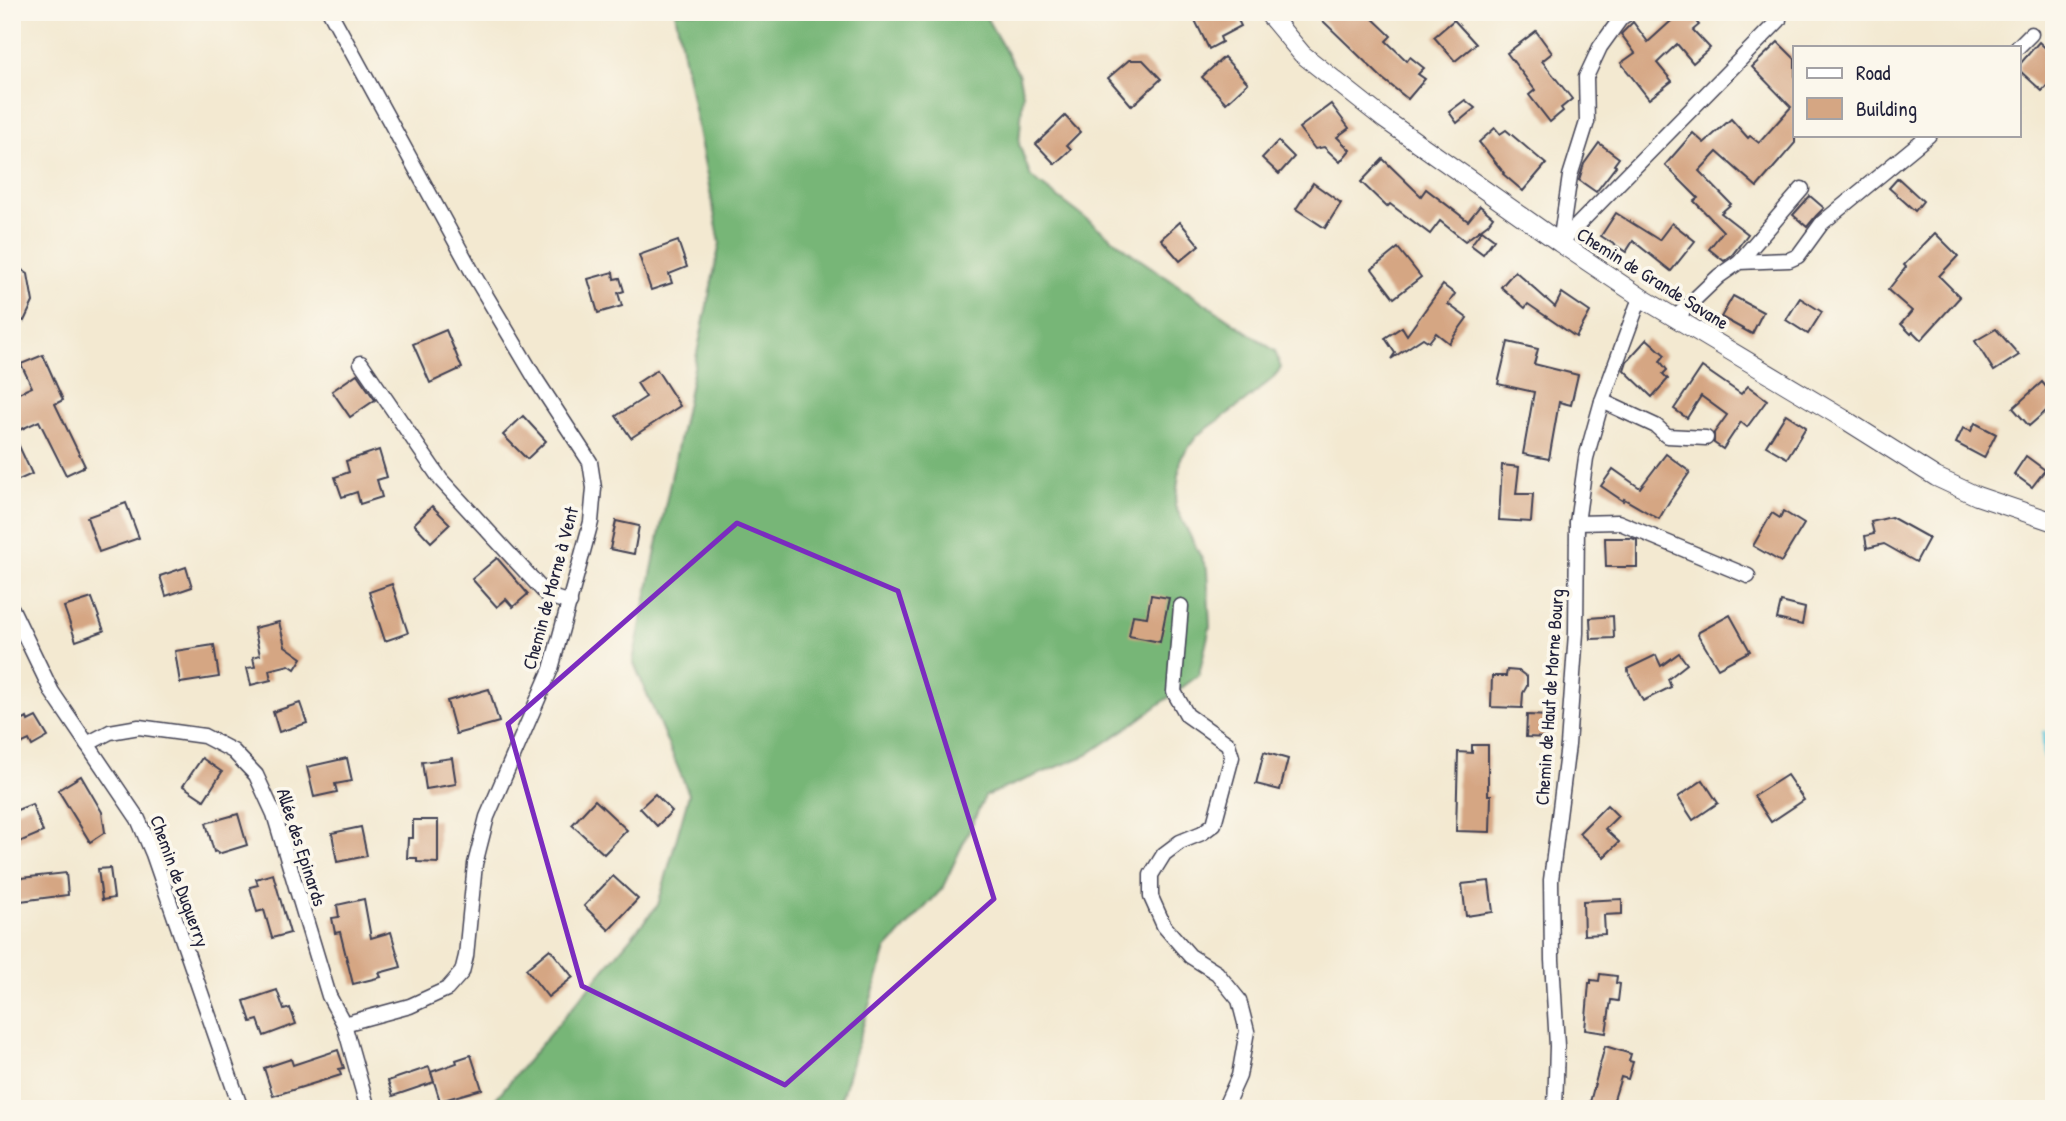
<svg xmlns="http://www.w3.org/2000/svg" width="2066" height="1121" font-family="'Patrick Hand',sans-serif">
  <rect width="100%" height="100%" fill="#fbf7ec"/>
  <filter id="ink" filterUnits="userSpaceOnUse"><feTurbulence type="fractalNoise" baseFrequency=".0143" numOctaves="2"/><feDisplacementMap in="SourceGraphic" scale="14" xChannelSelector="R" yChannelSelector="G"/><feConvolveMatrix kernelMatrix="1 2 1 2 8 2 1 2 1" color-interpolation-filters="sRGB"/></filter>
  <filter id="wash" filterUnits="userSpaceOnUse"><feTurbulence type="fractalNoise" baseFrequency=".00686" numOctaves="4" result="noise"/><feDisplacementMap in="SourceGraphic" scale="28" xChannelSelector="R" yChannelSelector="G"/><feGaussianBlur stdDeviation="1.57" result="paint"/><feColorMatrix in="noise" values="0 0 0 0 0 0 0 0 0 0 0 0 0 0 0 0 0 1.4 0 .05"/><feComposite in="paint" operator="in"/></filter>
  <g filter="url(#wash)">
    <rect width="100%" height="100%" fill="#f3e9d1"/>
    <polygon fill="#77b677" stroke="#4c6c59" stroke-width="2" points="675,12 983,12 1018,73 1023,93 1019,144 1031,177 1138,258 1275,351 1281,368 1272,379 1244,402 1197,436 1181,458 1175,506 1207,569 1210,627 1199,675 1134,723 1087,755 985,796 942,889 886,949 838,1109 487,1109 658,905 689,794 633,661 720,243"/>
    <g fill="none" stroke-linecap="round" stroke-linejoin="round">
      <polyline stroke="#60c8dc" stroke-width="5" points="2044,733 2045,755 2054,795"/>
    </g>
    <g id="blocks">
      <g fill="#d5a683">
        <polygon points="1191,12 1234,12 1241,26 1220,37 1222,42 1209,49"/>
        <polygon points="1329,12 1366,12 1391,36 1386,41 1407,61 1410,57 1424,68 1418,74 1425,79 1408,99 1383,79 1322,20"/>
        <polygon points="1681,12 1688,12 1699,25 1693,30 1710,48 1693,63 1677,44 1657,63 1672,81 1649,99 1621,63 1635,53 1621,34 1633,22 1648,42"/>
        <polygon points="1454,20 1476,44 1455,61 1434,37"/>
        <polygon points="1536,31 1552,53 1542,61 1572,99 1561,108 1563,111 1550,122 1529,95 1535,90 1507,53"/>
        <polygon points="1778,42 1795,59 1795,143 1757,187 1717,152 1699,171 1731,204 1721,213 1748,234 1732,255 1724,261 1709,249 1723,231 1694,201 1698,198 1665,165 1693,133 1704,143 1731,119 1748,138 1750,136 1759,143 1791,107 1752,67"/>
        <polygon points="2039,42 2054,56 2054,78 2042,91 2019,70 2019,65"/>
        <polygon points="1224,57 1248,83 1226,103 1202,77"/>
        <polygon points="1129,60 1143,60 1161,79 1132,106 1108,78"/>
        <polygon points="1465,100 1475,108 1457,123 1449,112"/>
        <polygon points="1331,104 1349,128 1337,137 1350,150 1340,162 1324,147 1315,149 1299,128"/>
        <polygon points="1065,116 1080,132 1067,145 1071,149 1055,164 1036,144"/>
        <polygon points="1495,128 1500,134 1506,130 1546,164 1523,191 1503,174 1504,173 1479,142"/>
        <polygon points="1278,141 1294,157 1279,174 1262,158"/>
        <polygon points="1599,143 1619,158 1614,165 1616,166 1596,192 1579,180 1584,164"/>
        <polygon points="1383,159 1421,196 1426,189 1468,221 1480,206 1493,217 1488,224 1465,241 1440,221 1430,234 1390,204 1387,207 1361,182"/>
        <polygon points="1898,178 1923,201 1915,211 1889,188"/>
        <polygon points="1313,183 1341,203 1325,228 1296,209"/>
        <polygon points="1810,196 1824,208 1816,216 1807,227 1793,215"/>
        <polygon points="1616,213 1659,240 1672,223 1695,241 1671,271 1633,241 1626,252 1601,236"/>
        <polygon points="1180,222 1199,245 1180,261 1161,239"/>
        <polygon points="1482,230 1494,239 1483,254 1471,245"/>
        <polygon points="1935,233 1958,256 1939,276 1960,297 1921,340 1913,332 1911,334 1901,324 1912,311 1888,290 1906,267 1904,265"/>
        <polygon points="678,241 687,267 669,274 672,283 651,290 639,255"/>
        <polygon points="1398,248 1421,277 1394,298 1372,269"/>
        <polygon points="12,263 28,274 33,302 24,321 12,314"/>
        <polygon points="1515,271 1555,307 1562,293 1590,312 1576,337 1528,304 1525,308 1501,287"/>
        <polygon points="613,272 614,279 620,278 624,291 618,293 622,306 598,313 588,279"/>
        <polygon points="1443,285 1455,294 1448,304 1467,318 1449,343 1436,333 1429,342 1423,338 1391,359 1395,353 1385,338 1402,327 1407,335"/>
        <polygon points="1733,296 1763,312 1752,334 1721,317"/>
        <polygon points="1800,298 1822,312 1808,334 1786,320"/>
        <polygon points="1996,329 2019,355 1994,371 1975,341"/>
        <polygon points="446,330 462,368 430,383 413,344"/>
        <polygon points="1647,339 1665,355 1660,361 1667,370 1663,374 1668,379 1652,397 1624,370 1627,361"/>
        <polygon points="1508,342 1538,349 1534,364 1578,375 1571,405 1559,402 1549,459 1523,454 1534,392 1498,384"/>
        <polygon points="43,355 63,400 55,404 85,466 66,475 39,421 13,433 32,474 12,483 12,396 32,387 21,364"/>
        <polygon points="1702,367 1741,394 1748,386 1767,400 1747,427 1741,422 1723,449 1714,443 1714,433 1727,415 1701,396 1687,418 1674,409"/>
        <polygon points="657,370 680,406 631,438 616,416 646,397 637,383"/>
        <polygon points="357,374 375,400 350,417 332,391"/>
        <polygon points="2042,382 2054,396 2054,404 2029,426 2013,408"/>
        <polygon points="1786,414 1806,427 1787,458 1766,446"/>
        <polygon points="523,416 546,441 527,459 503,435"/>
        <polygon points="1975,423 1996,434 1984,458 1956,443 1963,428 1971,431"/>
        <polygon points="379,450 387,477 377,480 382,497 360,504 357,492 342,497 335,477 349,472 346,461"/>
        <polygon points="1666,454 1690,472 1669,502 1659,519 1624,499 1623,501 1601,486 1613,469 1640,488"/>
        <polygon points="2026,456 2045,470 2032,487 2014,474"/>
        <polygon points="1502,465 1519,467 1516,494 1533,494 1531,522 1499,520"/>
        <polygon points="126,503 139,538 99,552 87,517"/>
        <polygon points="432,506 450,524 431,542 414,524"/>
        <polygon points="1783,511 1804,524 1781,562 1753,546 1772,513 1780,518"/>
        <polygon points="1891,517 1929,538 1916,562 1884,544 1867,548 1865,536 1874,534 1871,522"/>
        <polygon points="616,521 639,526 634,554 610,549"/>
        <polygon points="1605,538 1632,538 1637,540 1637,567 1606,567"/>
        <polygon points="497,558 528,594 513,607 506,599 497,607 472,579"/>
        <polygon points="186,567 192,587 166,596 160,576"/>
        <polygon points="392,584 408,633 385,641 369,592"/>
        <polygon points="1151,595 1169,598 1160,642 1129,636 1133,615 1147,617"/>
        <polygon points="92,598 104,631 76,641 64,607"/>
        <polygon points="1781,602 1805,608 1802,625 1777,619"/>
        <polygon points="1730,615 1750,651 1718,668 1698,635 1699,632"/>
        <polygon points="1613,616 1614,638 1591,639 1590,618"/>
        <polygon points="279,622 285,646 302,658 295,669 289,665 269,670 271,680 251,685 247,668 255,667 253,657 260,655 254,628"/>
        <polygon points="214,645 219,677 180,683 175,651"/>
        <polygon points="1679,653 1687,664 1668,679 1671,687 1643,701 1627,669 1656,655 1661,666"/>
        <polygon points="1507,670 1519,671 1527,677 1527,686 1523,693 1522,708 1491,707 1492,676 1506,676"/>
        <polygon points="489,689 499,722 456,734 447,701"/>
        <polygon points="300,703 307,723 279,732 273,712"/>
        <polygon points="1527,715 1550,716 1549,738 1526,737"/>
        <polygon points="36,717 48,737 32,746 29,740 12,748 12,726 27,718 28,721"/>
        <polygon points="1472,745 1488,745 1488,795 1491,795 1490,832 1456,831 1458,752 1472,753"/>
        <polygon points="1264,752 1288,759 1280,790 1256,784"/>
        <polygon points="202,758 222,772 204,800 183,786"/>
        <polygon points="347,758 352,781 335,784 337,792 314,797 307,767"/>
        <polygon points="452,758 456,784 426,789 422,762"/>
        <polygon points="1787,775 1804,800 1771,822 1754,796"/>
        <polygon points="81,776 102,812 105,832 90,842 58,790"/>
        <polygon points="1703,780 1718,803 1693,820 1678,797"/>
        <polygon points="655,794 672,811 657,826 640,808"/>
        <polygon points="595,800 627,830 604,854 572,825"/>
        <polygon points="32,804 43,832 12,845 12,812"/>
        <polygon points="1607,805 1618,816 1605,829 1619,842 1604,857 1579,833"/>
        <polygon points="238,814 247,845 218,854 217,851 214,852 206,823"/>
        <polygon points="413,820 438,820 438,863 417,862 417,858 407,858 408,838 413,838"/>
        <polygon points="361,827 367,856 337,862 332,833"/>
        <polygon points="110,868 114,898 102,900 98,869"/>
        <polygon points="66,873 68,895 12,902 12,879"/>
        <polygon points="273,874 290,933 272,938 264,910 257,912 250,887 258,885 256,879"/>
        <polygon points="613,876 638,899 609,930 584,906"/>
        <polygon points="1489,881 1493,912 1466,916 1462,884"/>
        <polygon points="364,899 371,938 391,932 401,967 379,973 381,977 353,984 340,932 335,933 332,918 339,917 337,905"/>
        <polygon points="1622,899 1622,914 1604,915 1605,934 1584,935 1583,901"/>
        <polygon points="550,949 573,977 548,997 526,969"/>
        <polygon points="1600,974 1617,976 1616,983 1620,984 1618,1001 1611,1000 1606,1033 1585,1030 1589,983 1591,983 1591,980 1599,981"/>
        <polygon points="277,990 284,1010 290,1008 296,1024 264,1036 258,1020 251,1022 244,1001"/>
        <polygon points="1605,1046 1631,1054 1629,1061 1633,1062 1628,1079 1621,1077 1611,1109 1590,1102"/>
        <polygon points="338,1050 344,1068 339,1069 341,1075 273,1096 264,1068 291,1059 293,1065"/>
        <polygon points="471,1055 482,1089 440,1101 431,1072 457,1063 456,1060"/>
        <polygon points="429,1067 434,1082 393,1096 388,1081"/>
      </g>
    </g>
  </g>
  <g filter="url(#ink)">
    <use href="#blocks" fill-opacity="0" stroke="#414052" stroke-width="2"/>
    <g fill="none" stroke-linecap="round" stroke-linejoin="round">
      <defs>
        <g id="minor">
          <polyline points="330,12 475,277 535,378 590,462 594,488 591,522 551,669 487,817 475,864 466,956 462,972 447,989 410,1006 344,1024"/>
          <polyline points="1274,22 1288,12"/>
          <polyline points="2018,47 2031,34"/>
          <polyline points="1560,243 1779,20"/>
          <polyline points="1560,243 1570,176 1587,122 1586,77 1600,47 1621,18 1630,12"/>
          <polyline points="1739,262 1802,189"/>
          <polyline points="1674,319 1719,276 1739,262 1789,260 1798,256 1822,223 1929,135"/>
          <polyline points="361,363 441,480 548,596 570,603"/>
          <polyline points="1602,401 1656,426 1667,436 1706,438"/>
          <polyline points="1577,523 1618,522 1748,576"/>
          <polyline points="1181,606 1174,692 1187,715 1228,744 1232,757 1214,824 1202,833 1180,842 1164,854 1151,875 1151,897 1164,926 1190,956 1217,973 1239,1000 1247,1031 1239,1076 1224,1109"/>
          <polyline points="12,609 52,692 138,819 153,854 241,1109"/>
          <polyline points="87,744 110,732 139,727 204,736 233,751 256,775 274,814 329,996 344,1024 368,1109"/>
          <polyline points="1555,1109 1557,1046 1552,960 1551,880 1568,745 1576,633 1577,523 1586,458 1602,401 1637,306 1642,298"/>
        </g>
        <polyline id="tertiary" points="1267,12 1302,54 1384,119 1560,243 1642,298 1844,419 1936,477 1977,496 2054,522"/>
      </defs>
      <use href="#minor" stroke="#414052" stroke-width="17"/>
      <use href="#tertiary" stroke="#414052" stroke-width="20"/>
      <use href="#minor" stroke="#fff" stroke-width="14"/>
      <use href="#tertiary" stroke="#fff" stroke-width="18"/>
    </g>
  </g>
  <path fill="none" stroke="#7b2cbf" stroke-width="5" stroke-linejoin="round" d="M 737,523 L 898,591 L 994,899 L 785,1085 L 582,986 L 508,724 Z"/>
  <g text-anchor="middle" stroke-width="7" stroke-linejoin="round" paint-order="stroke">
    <g font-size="19" fill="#22223b" stroke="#fbf7ec">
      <text transform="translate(1653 278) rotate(32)" y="7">Chemin de Grande Savane</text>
      <text transform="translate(550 588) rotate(-75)" y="7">Chemin de Morne à Vent</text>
      <text transform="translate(1549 697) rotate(-86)" y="7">Chemin de Haut de Morne Bourg</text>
      <text transform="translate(302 847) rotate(72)" y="7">Allée des Epinards</text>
      <text transform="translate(180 881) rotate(70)" y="7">Chemin de Duquerry</text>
    </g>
  </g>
  <rect width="2066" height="1121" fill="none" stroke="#fbf7ec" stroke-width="42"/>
  <rect x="1793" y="46" width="228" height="91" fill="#fbf7ec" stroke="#a4a2a5" stroke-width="2"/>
  <rect x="1807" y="68" width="35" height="10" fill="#ffffff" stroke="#a4a2a5" stroke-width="2"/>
  <text x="1856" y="80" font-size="21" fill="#22223b">Road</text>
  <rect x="1807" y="98" width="35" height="21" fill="#d5a683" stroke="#a4a2a5" stroke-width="2"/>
  <text x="1856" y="116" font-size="21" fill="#22223b">Building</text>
</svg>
